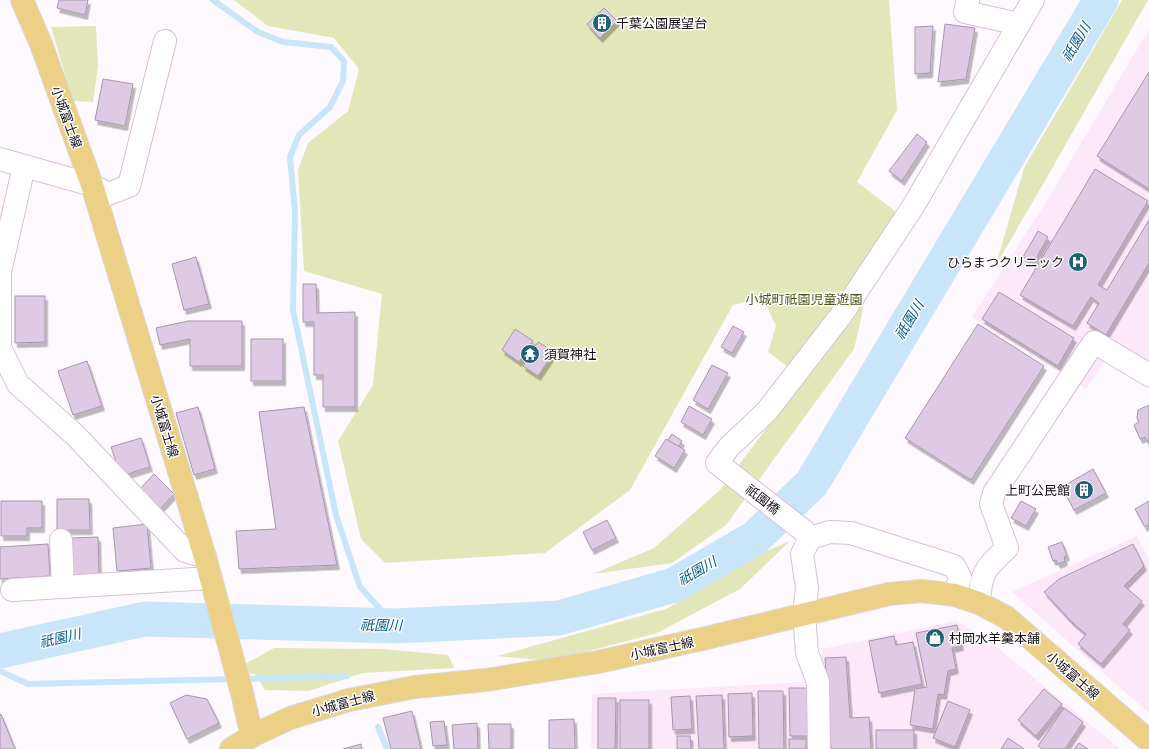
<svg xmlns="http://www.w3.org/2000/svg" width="1149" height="749" font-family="'Fira Sans','Noto Sans JP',sans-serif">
  <defs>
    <filter id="shadow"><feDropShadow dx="2.5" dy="4.5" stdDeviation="0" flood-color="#0004"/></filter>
  </defs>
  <rect width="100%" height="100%" fill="#fef9fe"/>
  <g fill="#fce8f9">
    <polygon points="1149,29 1149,387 1105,361 1086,389 972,317 1043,207"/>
    <polygon points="1137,536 1149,560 1149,713 1012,592"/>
    <polygon points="956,621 986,638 1120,749 591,749 592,694 823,681 822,649"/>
  </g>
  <g fill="#e1e7b9">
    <polygon points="234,0 889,0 897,110 857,182 899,214 793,371 768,352 776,326 763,298 733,305 630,490 545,553 385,563 361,539 338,441 373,385 382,294 304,271 298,170 308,143 348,111 359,69 334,38 268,26"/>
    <polygon points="1122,0 1148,0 1046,179 996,265 1024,168"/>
    <polygon points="96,26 98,67 93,102 73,101 51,27"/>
    <polygon points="866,296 854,349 726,525 672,563 593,574 654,548 720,490"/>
    <polygon points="790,541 740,589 657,633 552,661 497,656 666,609 750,558"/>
    <polygon points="274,648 383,649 448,655 454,668 363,673 309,691 265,690 255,674 231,672"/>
  </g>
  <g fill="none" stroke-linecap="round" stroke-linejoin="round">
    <g stroke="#c9e5fa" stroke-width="6">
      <polyline points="213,0 258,32 283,42 331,47 344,61 343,81 330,107 299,135 290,157 295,212 293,310 336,515 360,587 396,626"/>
      <polyline points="0,671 28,684 233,679"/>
      <polyline points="243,679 347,676"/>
      <polyline points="378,727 387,749"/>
    </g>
    <polyline stroke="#c9e5fa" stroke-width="35" points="0,651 145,619 396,626 559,618 674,585 755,538 812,483 1101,0"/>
  </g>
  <g fill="#decae4" stroke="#a795ad" filter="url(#shadow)">
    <polygon points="59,0 88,0 85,15 57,8"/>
    <polygon points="604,8 617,21 600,38 587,24"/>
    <polygon points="945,24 975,28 966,79 938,82"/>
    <polygon points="933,26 930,73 915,74 915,27"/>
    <polygon points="1149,72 1149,189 1097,156"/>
    <polygon points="103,79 133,84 125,126 95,120"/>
    <polygon points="917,134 927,142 902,181 889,171"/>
    <polygon points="1095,169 1148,201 1098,285 1107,290 1149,220 1149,263 1106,335 1087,323 1099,303 1091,297 1073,326 1020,295"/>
    <polygon points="1038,231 1048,237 1034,262 1023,257"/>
    <polygon points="196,257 209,304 184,310 172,264"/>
    <polygon points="303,284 316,284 317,313 355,312 355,407 323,407 323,375 314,375 314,322 303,322"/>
    <polygon points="999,292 1074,338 1058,366 982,319"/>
    <polygon points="15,296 45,296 45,342 15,343"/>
    <polygon points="188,321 242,321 242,366 190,366 190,339 160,345 156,328"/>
    <polygon points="978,324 1044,366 971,480 905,438"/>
    <polygon points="733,326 744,332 732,353 721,347"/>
    <polygon points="515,329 533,341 529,346 533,349 538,342 554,352 538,376 523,366 527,359 523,356 519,362 502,350"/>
    <rect x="251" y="339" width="32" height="42"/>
    <polygon points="87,361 102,406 73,415 58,371"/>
    <polygon points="712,365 728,373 708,409 693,400"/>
    <polygon points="1149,405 1149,444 1145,437 1140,439 1134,425 1139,422 1137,418 1138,410"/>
    <polygon points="689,406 712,419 703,435 681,422"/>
    <polygon points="198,407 215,469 194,475 176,413"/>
    <polygon points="304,407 337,565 239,569 236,531 276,529 259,412"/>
    <polygon points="672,434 682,441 673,456 662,449"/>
    <polygon points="141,438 150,467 121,476 111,447"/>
    <polygon points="666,439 685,450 674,468 655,456"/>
    <polygon points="1093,469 1106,493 1074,510 1062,487"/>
    <polygon points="154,474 174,494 159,510 138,491"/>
    <polygon points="57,499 89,499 90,530 57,530"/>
    <polygon points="1,501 42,501 42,528 27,528 27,536 1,536"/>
    <polygon points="1021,501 1036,509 1026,526 1011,518"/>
    <polygon points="1149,501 1149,524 1145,527 1135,509"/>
    <polygon points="607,520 616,538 592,550 583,532"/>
    <polygon points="147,524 151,568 117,571 113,528"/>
    <polygon points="98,537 99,574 73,575 72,538"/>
    <polygon points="1062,542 1067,556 1064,557 1065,561 1058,564 1056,560 1053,561 1048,547"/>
    <polygon points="48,544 50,576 0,579 0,547"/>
    <polygon points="1133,544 1144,566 1124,586 1142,601 1123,624 1130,630 1101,664 1078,644 1086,634 1072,622 1044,592 1059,579"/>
    <polygon points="957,625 961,646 952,648 956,669 948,671 944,695 938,694 933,729 910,725 915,689 927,687 916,633"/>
    <polygon points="894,636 896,645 913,642 922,684 879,693 869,641"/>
    <polygon points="846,657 850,718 869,717 871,749 831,749 825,658"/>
    <polygon points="789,688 808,688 808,736 790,736"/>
    <polygon points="1044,689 1062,704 1036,736 1018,720"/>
    <polygon points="758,691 783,691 784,749 759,749"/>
    <polygon points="752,693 753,736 729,737 728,694"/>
    <polygon points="186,695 207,699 219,723 187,739 170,703"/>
    <polygon points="722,695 724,749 699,749 696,696"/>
    <polygon points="690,696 692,729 673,730 671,697"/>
    <polygon points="598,698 616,698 615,749 598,749"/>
    <rect x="620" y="700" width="29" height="49"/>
    <polygon points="948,701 970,710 955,747 933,738"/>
    <polygon points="1064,708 1083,722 1065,749 1042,749 1038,746"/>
    <polygon points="412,711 421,749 391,749 383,718"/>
    <polygon points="1,714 15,749 0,749 0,715"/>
    <polygon points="574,719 575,749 549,749 549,720"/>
    <polygon points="444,721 447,745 433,746 430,722"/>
    <polygon points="477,723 478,749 454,749 452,725"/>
    <polygon points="488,724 511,724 511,749 489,749"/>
    <rect x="876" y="730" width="38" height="19"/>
    <polygon points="677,736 690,736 691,749 677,749"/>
    <polygon points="1008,738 1024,749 1001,749"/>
    <rect x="789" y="739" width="17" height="10"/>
    <polygon points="1079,743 1088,749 1074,749"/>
    <polygon points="361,744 362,749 343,749"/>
  </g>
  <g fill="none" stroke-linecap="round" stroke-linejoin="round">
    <defs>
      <g id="minor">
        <polyline points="968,0 965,12 1019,24"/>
        <polyline points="0,159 92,185 108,194 129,186 165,41"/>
        <polyline points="24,166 0,272 0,348 18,384 75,435 185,551 205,557"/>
        <polyline points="810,538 804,531 717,463 729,447 767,411 842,314 914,205 1033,0"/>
        <polyline points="61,540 63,587"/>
        <polyline points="12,590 211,578"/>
        <path d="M 979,603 C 981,571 985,569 1007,548 L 991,504 L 994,493 L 1094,342 L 1149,375"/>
        <polyline points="819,749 818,682 807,653 804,614 807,588 802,554 810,538 830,532 851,533 954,566 960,577 955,595"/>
      </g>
      <g id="major">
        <polyline points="22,0 41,44 92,185 205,557 242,693 252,736"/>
        <polyline points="231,749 252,736 290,718 349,700 415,687 486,680 598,662 702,639 889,594 922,591 955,595 979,603 1006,617 1149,741"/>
      </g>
    </defs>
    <use href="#minor" stroke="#d8bfd6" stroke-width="24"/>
    <use href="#major" stroke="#dad8da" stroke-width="24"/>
    <use href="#minor" stroke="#fff" stroke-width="22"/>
    <use href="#major" stroke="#ebd086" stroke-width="22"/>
  </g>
  <defs>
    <symbol id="building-disc" viewBox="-11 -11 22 22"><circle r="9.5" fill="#216277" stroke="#fff"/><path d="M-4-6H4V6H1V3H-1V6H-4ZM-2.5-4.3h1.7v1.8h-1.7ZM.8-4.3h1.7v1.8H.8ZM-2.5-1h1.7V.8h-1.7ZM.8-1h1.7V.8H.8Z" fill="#fff"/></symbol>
    <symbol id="hospital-disc" viewBox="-11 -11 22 22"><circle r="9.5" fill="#216277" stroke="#fff"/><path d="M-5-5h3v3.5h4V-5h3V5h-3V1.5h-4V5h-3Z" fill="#fff"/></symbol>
    <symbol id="temple-disc" viewBox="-11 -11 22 22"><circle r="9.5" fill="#216277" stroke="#fff"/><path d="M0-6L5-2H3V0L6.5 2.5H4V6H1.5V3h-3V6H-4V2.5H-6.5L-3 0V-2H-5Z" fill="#fff"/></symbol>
    <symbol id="shop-disc" viewBox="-11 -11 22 22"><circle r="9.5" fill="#216277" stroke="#fff"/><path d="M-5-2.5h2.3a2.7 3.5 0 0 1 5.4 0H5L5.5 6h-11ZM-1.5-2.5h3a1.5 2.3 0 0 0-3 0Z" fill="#fff"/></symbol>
  </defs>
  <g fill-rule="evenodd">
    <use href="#building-disc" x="591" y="12" width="22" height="22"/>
    <use href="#hospital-disc" x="1067" y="251" width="22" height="22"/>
    <use href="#temple-disc" x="519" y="343" width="22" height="22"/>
    <use href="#building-disc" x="1073" y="479" width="22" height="22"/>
    <use href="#shop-disc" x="924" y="627" width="22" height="22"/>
  </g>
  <g text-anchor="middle" stroke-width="3" stroke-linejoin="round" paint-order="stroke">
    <g font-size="13" fill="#150d15" stroke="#fff" text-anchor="start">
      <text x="616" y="28">千葉公園展望台</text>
      <text x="1064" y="267" text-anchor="end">ひらまつクリニック</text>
      <text x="544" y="359">須賀神社</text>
      <text x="1070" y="495" text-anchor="end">上町公民館</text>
      <text x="949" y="643">村岡水羊羹本舗</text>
    </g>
    <g font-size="13" fill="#150d15" stroke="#fff">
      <text transform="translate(67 117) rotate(70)" y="5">小城富士線</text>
      <text transform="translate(165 426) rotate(73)" y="5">小城富士線</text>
      <text transform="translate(763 499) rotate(38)" y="5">祇園橋</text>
      <text transform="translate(662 648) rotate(-12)" y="5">小城富士線</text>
      <text transform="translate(1073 675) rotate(41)" y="5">小城富士線</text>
      <text transform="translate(343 703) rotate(-15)" y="5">小城富士線</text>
    </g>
    <g font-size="13" fill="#4e5318" stroke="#fff">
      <text x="804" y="304">小城町祇園児童遊園</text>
    </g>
    <g font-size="14" font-style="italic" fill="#085b87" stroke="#fff">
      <text transform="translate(1076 42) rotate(-59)" y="5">祇園川</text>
      <text transform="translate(909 320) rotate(-59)" y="5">祇園川</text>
      <text transform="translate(697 571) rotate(-30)" y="5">祇園川</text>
      <text transform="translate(381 625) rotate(1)" y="5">祇園川</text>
      <text transform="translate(60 638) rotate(-13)" y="5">祇園川</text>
    </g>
  </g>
</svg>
